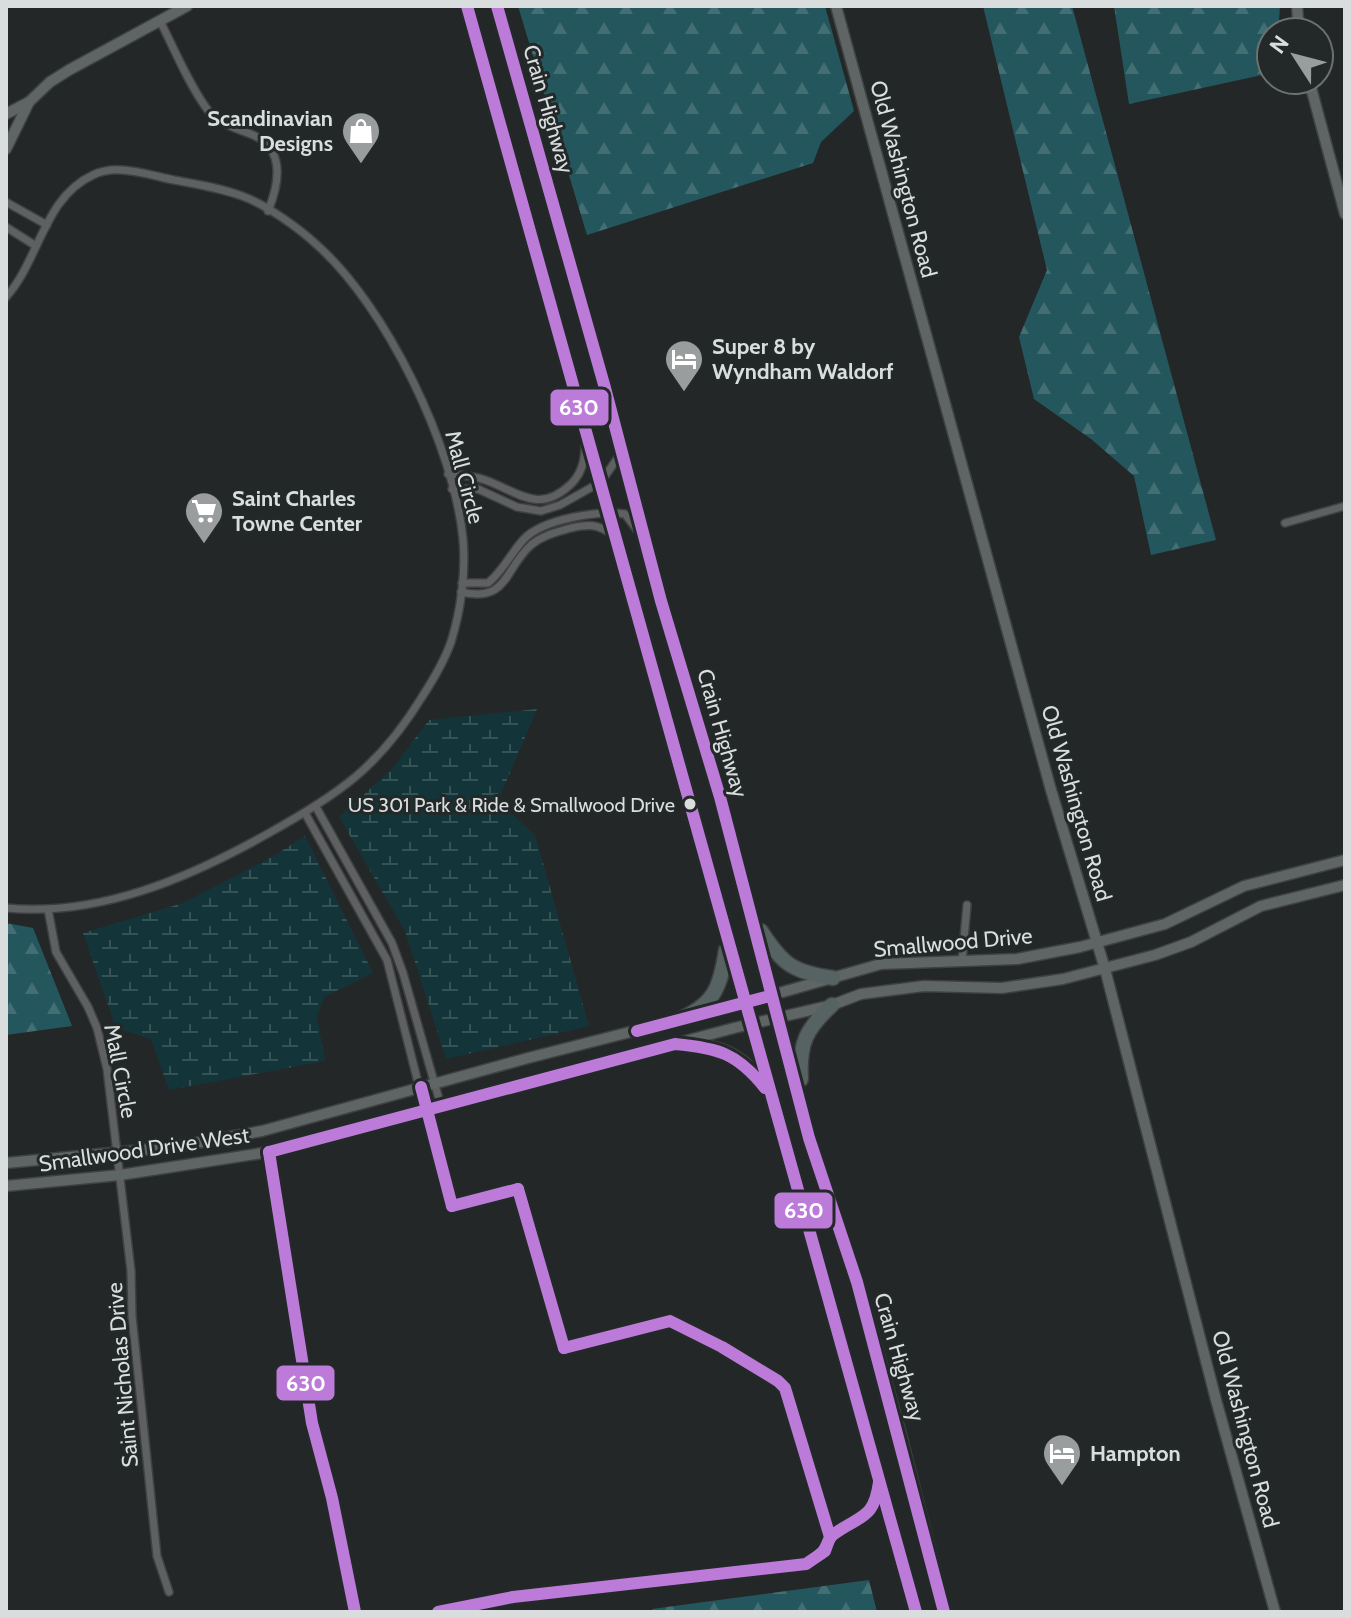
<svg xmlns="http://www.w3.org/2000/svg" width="1351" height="1618" font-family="Cabin,sans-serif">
  <defs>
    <pattern id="forest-firs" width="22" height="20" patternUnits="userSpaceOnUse" patternTransform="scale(2)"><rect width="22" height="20" fill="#24575d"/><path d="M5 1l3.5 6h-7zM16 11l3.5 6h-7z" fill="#436f74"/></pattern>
    <pattern id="wetland-marsh" width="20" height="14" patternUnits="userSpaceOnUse" patternTransform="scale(2)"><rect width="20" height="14" fill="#133539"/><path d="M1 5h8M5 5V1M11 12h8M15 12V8" fill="none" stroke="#355255"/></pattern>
  </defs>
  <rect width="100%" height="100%" fill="#242727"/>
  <g fill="url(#forest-firs)">
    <polygon points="518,6 825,6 854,111 821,142 813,163 587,235"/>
    <polygon points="983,6 1072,6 1216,540 1151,555 1134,476 1091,439 1034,399 1019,337 1047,270"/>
    <polygon points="1114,6 1280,6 1279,19 1282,32 1271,32 1271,73 1129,104"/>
    <polygon points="6,923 33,928 72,1026 6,1035"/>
    <polygon points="869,1580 877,1612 652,1612 652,1609"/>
  </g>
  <g fill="url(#wetland-marsh)">
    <polygon points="537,709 498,801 535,835 589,1026 446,1059 405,931 339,817 391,770 429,720"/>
    <polygon points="305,836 373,973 324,997 317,1017 325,1061 169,1090 151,1039 116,1028 83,933 183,903 272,857"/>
  </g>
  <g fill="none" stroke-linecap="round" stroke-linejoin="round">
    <defs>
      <g id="street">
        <path d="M 160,21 C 175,50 188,83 207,109 C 218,123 232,127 248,133 C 286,146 280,182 268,211"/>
        <polyline points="6,202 47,225"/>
        <polyline points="6,227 36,246"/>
        <path d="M 6,297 C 39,261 44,197 93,175 C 117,163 149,175 174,180 C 197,184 220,188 242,196 C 265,204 299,228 317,245 C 386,306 454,447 463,539 C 466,572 461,610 451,642 C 444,662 433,680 422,697 C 379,767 339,794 269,833 C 189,878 99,917 6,908"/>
        <path d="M 448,474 C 461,475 472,475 485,480 C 517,491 538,515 570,485 C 581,475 585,460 585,446"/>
        <polyline points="452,489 478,489 517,507 541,511 560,505 601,482 621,453"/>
        <polyline points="1285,523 1345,506"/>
        <path d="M 462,583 L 488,583 C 503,571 511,553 524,539 C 543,519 599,510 625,514 L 637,530"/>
        <path d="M 461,592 C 508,603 504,569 531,545 C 543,535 557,532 571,528 C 589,524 597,524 612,534"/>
        <polyline points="316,807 392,943 403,973 441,1106"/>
        <polyline points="305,813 387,960 425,1110"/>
        <polyline points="48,909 56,952 88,1007 97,1028 107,1069 131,1271 132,1316 157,1556 169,1592"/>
        <polyline points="962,961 967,905"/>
      </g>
      <g id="secondary">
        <polyline points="836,6 1051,790 1105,969 1216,1400 1275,1612"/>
        <polyline points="1297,6 1299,32"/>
        <polyline points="1309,80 1345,214"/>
        <polyline points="6,114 29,102 50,82 69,70 187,6"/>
        <polyline points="6,149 29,102"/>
        <polyline points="6,1163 174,1147 262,1131 528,1058 744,1003 881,964 1017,959 1080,947 1165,924 1244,886 1345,860"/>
        <polyline points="6,1186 120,1175 269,1152 734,1028 832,1005 861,994 924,986 1002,988 1063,979 1155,955 1191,942 1261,906 1345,885"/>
      </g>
      <g id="highway">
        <polyline points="467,6 916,1612"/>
        <polyline points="497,6 605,388 661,601 720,797 809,1138 857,1282 899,1435 944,1612"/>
        <path d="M 761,931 C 783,965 793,972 833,978"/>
        <path d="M 676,1021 C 714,1005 720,989 726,950"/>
        <path d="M 675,1044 C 718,1048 736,1049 763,1085"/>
        <path d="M 801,1079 C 799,1043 806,1029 832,1005"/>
      </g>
    </defs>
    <use href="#street" stroke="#3f4141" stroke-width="10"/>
    <use href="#secondary" stroke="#3f4141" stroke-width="13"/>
    <use href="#highway" stroke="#3f4141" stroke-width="17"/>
    <use href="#street" stroke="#5e6061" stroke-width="7"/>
    <use href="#secondary" stroke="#5f6465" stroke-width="10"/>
    <use href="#highway" stroke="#576263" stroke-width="14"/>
    <defs>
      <g id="bus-1">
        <polyline points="467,6 916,1612"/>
        <polyline points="497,6 605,388 661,601 720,797 809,1138 857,1282 944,1612"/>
        <polyline points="637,1031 766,997"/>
        <polyline points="421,1087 452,1206"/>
        <path d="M 269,1152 L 675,1044 C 718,1048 737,1053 765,1088"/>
        <polyline points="269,1152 312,1423 332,1498 355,1612"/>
        <polyline points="518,1189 564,1348"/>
        <polyline points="452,1206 518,1189"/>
        <path d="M 819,1555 C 828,1549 826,1540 834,1534 C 860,1515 874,1520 879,1482"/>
        <polyline points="438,1612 513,1597 806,1564 825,1551 830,1537 785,1388 778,1381 722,1347 670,1321 564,1348"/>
      </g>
    </defs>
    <use href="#bus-1" stroke="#232828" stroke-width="18"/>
    <use href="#bus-1" stroke="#bd7bd9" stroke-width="12"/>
  </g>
  <defs>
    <symbol id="shop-pin" viewBox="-11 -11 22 30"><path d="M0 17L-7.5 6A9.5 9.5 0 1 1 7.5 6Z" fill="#9a9d9e" stroke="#232828"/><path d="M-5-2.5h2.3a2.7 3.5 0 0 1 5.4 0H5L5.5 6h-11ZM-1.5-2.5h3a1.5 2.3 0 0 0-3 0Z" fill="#fff"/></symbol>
    <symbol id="hotel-pin" viewBox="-11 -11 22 30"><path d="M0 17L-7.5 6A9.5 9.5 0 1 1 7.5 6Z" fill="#9a9d9e" stroke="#232828"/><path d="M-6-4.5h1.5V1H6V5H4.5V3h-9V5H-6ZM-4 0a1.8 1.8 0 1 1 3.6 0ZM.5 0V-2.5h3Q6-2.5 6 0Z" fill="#fff"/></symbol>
    <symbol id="supermarket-pin" viewBox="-11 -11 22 30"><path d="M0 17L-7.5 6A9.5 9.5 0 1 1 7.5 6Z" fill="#9a9d9e" stroke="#232828"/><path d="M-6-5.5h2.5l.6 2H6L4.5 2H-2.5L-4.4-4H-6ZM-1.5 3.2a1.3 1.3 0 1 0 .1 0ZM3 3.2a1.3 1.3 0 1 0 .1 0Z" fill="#fff"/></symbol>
  </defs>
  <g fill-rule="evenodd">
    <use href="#shop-pin" x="339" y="109" width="44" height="60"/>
    <use href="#hotel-pin" x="662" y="337" width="44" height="60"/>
    <use href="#supermarket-pin" x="182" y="489" width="44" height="60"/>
    <use href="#hotel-pin" x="1040" y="1431" width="44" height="60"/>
  </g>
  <circle fill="#daddde" stroke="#232828" stroke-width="3" cx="690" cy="804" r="7"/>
  <g text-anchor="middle" stroke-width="6" stroke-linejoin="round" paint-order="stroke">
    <g font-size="20" fill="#daddde" stroke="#232828" text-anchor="end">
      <text x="675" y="812">US 301 Park &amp; Ride &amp; Smallwood Drive</text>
    </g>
    <g font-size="22" fill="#daddde" stroke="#232828">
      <text transform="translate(549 109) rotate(74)" y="8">Crain Highway</text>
      <text transform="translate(904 179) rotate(75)" y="8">Old Washington Road</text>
      <text transform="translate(465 477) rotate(75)" y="8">Mall Circle</text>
      <text transform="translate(723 733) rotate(74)" y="8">Crain Highway</text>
      <text transform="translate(1077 803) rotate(74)" y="8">Old Washington Road</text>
      <text transform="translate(953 942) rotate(-5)" y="8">Smallwood Drive</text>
      <text transform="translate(121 1071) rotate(79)" y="8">Mall Circle</text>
      <text transform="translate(144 1149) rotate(-8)" y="8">Smallwood Drive West</text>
      <text transform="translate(900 1357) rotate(74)" y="8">Crain Highway</text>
      <text transform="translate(122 1375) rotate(-95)" y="8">Saint Nicholas Drive</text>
      <text transform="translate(1246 1429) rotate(75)" y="8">Old Washington Road</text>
    </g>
    <g font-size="22" font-weight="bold" fill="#daddde" stroke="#232828" text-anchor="start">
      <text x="333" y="126" text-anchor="end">Scandinavian<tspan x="333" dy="25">Designs</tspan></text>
      <text x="712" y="354">Super 8 by<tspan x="712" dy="25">Wyndham Waldorf</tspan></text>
      <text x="232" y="506">Saint Charles<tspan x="232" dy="25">Towne Center</tspan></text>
      <text x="1090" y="1461">Hampton</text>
    </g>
  </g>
  <g stroke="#232828" stroke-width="3">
    <rect x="549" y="388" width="61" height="39" rx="8" fill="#bd7bd9"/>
    <rect x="773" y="1191" width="61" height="39" rx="8" fill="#bd7bd9"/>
    <rect x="275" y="1364" width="61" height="38" rx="8" fill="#bd7bd9"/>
  </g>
  <g font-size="22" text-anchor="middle" font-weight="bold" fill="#fff">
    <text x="579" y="415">630</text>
    <text x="804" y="1218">630</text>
    <text x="306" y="1391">630</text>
  </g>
  <rect width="1351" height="1618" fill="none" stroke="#daddde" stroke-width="16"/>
  <g transform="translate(1295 56) rotate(306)"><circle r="38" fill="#232828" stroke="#6c7071" stroke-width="2"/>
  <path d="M0-6L14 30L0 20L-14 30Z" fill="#9a9d9e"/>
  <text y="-12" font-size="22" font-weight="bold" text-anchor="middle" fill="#daddde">N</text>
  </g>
</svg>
